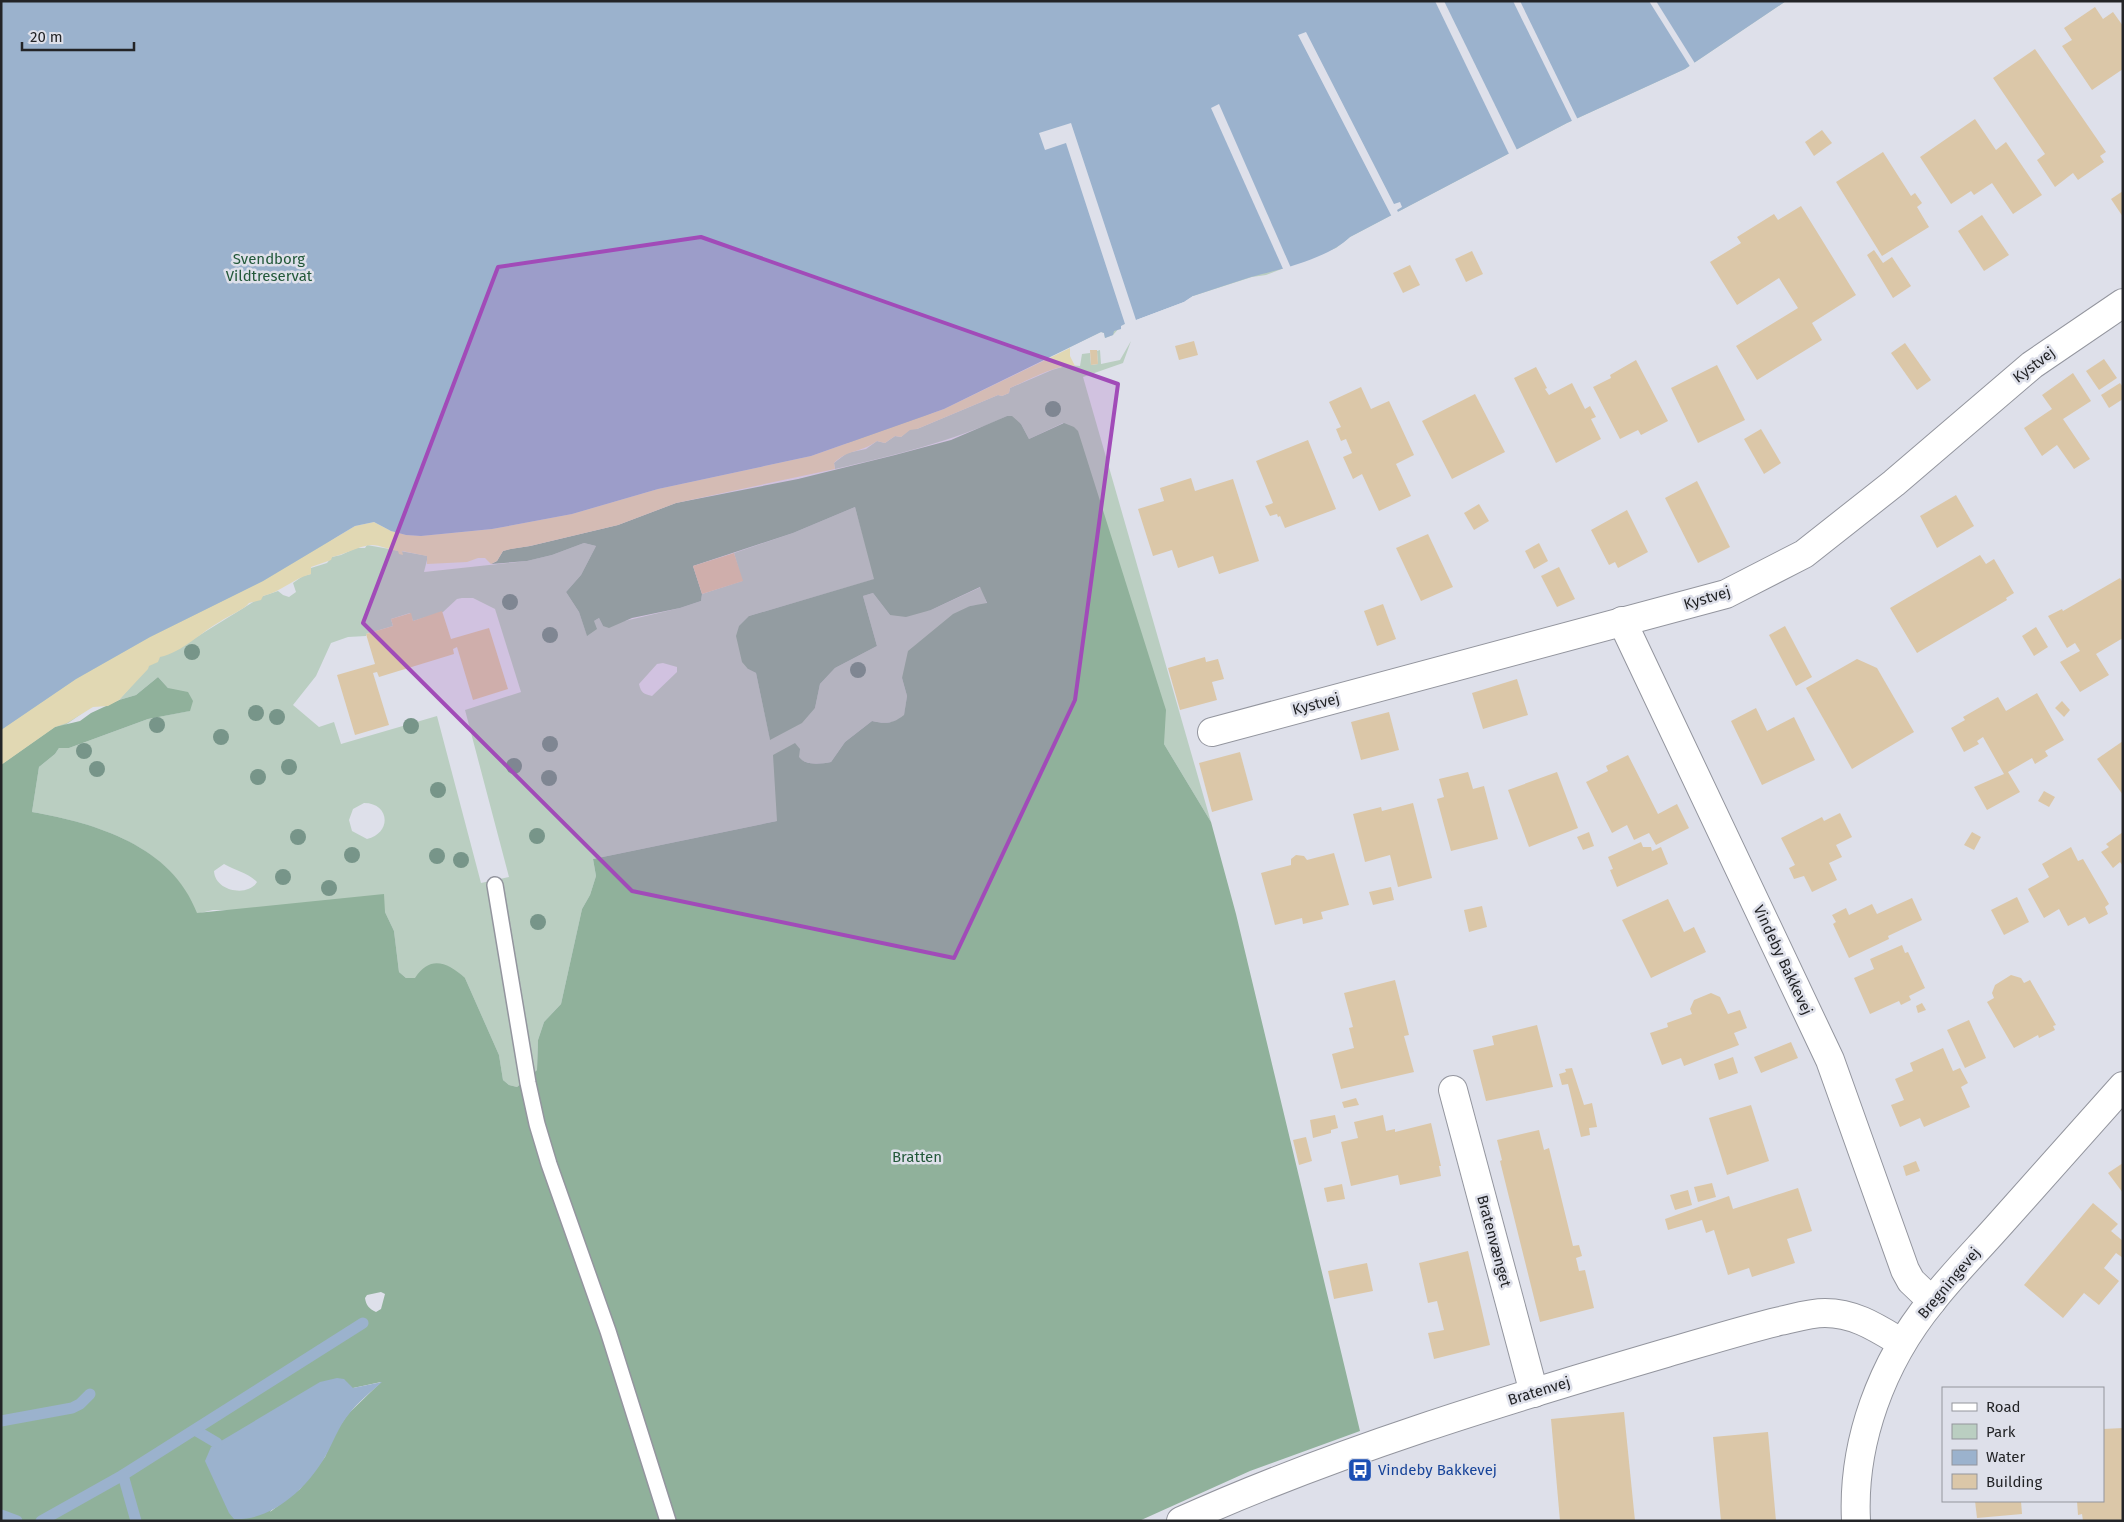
<svg xmlns="http://www.w3.org/2000/svg" width="2124" height="1522" font-family="'Fira Sans',sans-serif">
  <rect width="100%" height="100%" fill="#dee0ea"/>
  <g fill="#bacec1" fill-rule="evenodd">
    <path d="M 1,1 L 1786,1 L 1685,69 L 1567,123 L 1350,237 L 1336,248 L 1266,275 L 1252,277 L 1193,296 L 1121,326 L 1113,335 L 1105,338 L 1104,333 L 1101,332 L 880,438 L 366,516 L 174,651 L 263,596 L 278,591 L 283,595 L 289,597 L 296,592 L 293,583 L 303,576 L 311,574 L 311,568 L 327,563 L 332,557 L 341,555 L 356,548 L 365,548 L 367,545 L 428,556 L 424,572 L 527,561 L 552,555 L 584,543 L 596,546 L 581,575 L 566,592 L 579,612 L 587,635 L 594,621 L 599,618 L 603,626 L 680,608 L 701,601 L 702,594 L 742,581 L 734,553 L 793,533 L 855,507 L 875,579 L 749,616 L 748,669 L 756,673 L 770,739 L 815,708 L 820,684 L 835,668 L 877,646 L 863,596 L 873,593 L 890,615 L 931,610 L 981,587 L 987,604 L 970,606 L 902,678 L 907,696 L 904,716 C 893,724 885,724 872,721 L 845,742 L 831,762 C 820,764 807,766 798,757 L 777,821 L 593,859 L 596,876 L 590,895 L 582,909 L 561,1004 L 544,1022 L 538,1040 L 537,1070 L 517,1087 L 509,1085 L 503,1080 L 499,1055 L 465,978 L 406,978 L 399,972 L 394,931 L 385,912 L 213,910 L 196,914 C 173,846 95,823 32,812 L 39,767 L 55,754 L 59,748 L 69,748 L 148,719 L 189,711 L 158,677 L 136,695 L 119,700 L 147,668 L 1,770 ZM 462,598 L 473,598 L 495,609 L 521,692 L 465,710 L 509,877 L 481,883 L 437,716 L 341,744 L 334,722 L 319,727 L 293,705 L 316,676 L 331,643 L 348,637 L 366,636 L 366,634 L 393,626 L 391,619 L 410,613 L 413,621 L 443,612 L 457,599 ZM 663,663 L 677,667 L 677,672 L 652,696 C 644,694 641,693 639,684 L 657,664 ZM 364,803 C 390,803 392,833 367,839 L 352,831 L 349,820 L 353,809 ZM 224,864 C 236,871 247,872 257,882 C 249,897 215,892 214,871 Z"/>
    <path d="M 1131,341 L 1123,363 L 1083,377 L 1211,822 L 1164,744 L 1164,730 L 1063,423 L 1029,439 L 1021,424 L 1007,416 C 951,442 895,455 835,469 L 834,463 L 847,453 L 866,449 L 877,441 L 885,443 L 895,436 L 901,437 L 910,429 L 917,429 L 998,395 L 1002,396 L 1009,393 L 1010,388 L 1052,370 L 1069,365 L 1080,366 L 1082,354 L 1090,353 L 1091,365 L 1098,364 L 1097,351 L 1100,350 L 1101,364 L 1120,360 Z"/>
  </g>
  <path fill="#90b19b" fill-rule="evenodd" d="M 1007,416 L 1012,416 L 1021,424 L 1029,439 L 1064,423 L 1074,427 L 1078,431 L 1166,710 L 1164,744 L 1211,822 L 1236,914 L 1360,1431 L 1250,1471 L 1139,1521 L 1,1521 L 1,765 L 55,727 L 80,721 L 91,713 L 119,700 L 136,695 L 158,677 L 168,688 L 188,692 L 193,701 L 190,711 L 148,719 L 69,748 L 59,748 L 55,754 L 39,767 L 32,812 C 96,823 172,846 197,913 L 384,894 L 385,912 L 394,931 L 399,972 L 406,978 L 415,978 C 430,955 447,962 465,978 L 499,1055 L 503,1080 L 509,1085 L 517,1087 L 537,1070 L 538,1040 L 544,1022 L 561,1004 L 582,909 L 590,895 L 596,876 L 593,859 L 777,821 L 773,755 L 795,743 L 800,749 L 799,757 C 806,766 820,764 831,762 L 845,742 L 872,721 C 885,724 893,724 904,715 L 907,696 L 902,678 L 908,651 L 953,614 L 970,606 L 987,603 L 980,587 L 931,610 L 906,617 L 890,615 L 873,593 L 863,596 L 877,646 L 835,668 L 820,684 L 815,708 L 802,723 L 770,740 L 756,673 L 748,669 L 742,662 L 736,636 L 739,626 L 749,616 L 874,579 L 855,507 L 793,533 L 693,566 L 702,594 L 701,601 L 680,608 L 632,618 L 609,628 L 603,626 L 599,618 L 594,621 L 597,629 L 587,636 L 579,612 L 566,592 L 581,575 L 596,546 L 584,543 L 552,555 L 527,561 L 491,564 L 497,561 L 503,551 L 510,549 L 530,546 L 618,525 L 676,503 L 798,479 L 895,455 L 951,440 ZM 381,1292 L 385,1294 L 381,1309 L 376,1312 C 369,1309 366,1305 365,1298 L 367,1295 ZM 381,1382 L 348,1414 L 335,1433 L 325,1457 L 300,1489 L 270,1512 L 353,1388 Z"/>
  <path fill="#e1d8b3" d="M 1070,348 L 1070,356 L 1075,366 C 1059,363 1026,381 1010,388 L 1009,393 L 1002,396 L 998,395 L 917,429 L 910,430 L 901,437 L 895,436 L 885,443 L 877,441 C 861,453 848,449 834,463 L 835,469 L 676,503 L 618,525 L 530,546 L 511,549 L 503,551 L 497,561 L 491,564 L 485,558 L 478,558 L 467,562 L 427,564 L 427,556 L 402,551 L 403,555 L 399,554 L 398,551 C 390,550 378,544 370,545 C 357,547 345,554 332,557 L 331,560 L 311,567 L 311,574 C 294,578 281,592 263,596 L 261,600 L 249,603 C 245,609 228,616 221,621 C 201,632 183,652 160,657 L 158,662 L 149,666 L 148,669 L 119,700 L 108,706 L 93,707 L 67,723 L 55,727 L 1,765 L 1,730 L 76,679 L 150,637 L 263,581 L 355,526 L 374,522 L 391,531 L 406,535 L 421,536 L 492,529 L 572,514 L 658,489 L 811,456 L 944,409 Z"/>
  <g fill="#9bb2cd">
    <path d="M 1,1 L 1786,1 L 1685,69 L 1567,123 L 1350,237 C 1327,259 1281,269 1251,277 C 1231,283 1212,290 1193,296 L 1184,302 L 1123,325 L 1121,329 L 1114,331 L 1113,335 L 1105,338 L 1104,333 L 1101,332 L 944,409 L 811,456 L 658,489 L 572,514 L 492,529 L 421,536 L 406,535 L 391,531 L 374,522 L 355,526 L 263,581 L 150,637 L 76,679 L 1,730 Z"/>
    <path d="M 337,1378 L 344,1379 L 353,1388 L 382,1382 C 371,1392 358,1402 349,1414 C 338,1427 333,1443 325,1457 C 307,1488 272,1521 234,1519 L 229,1513 L 205,1461 L 211,1447 L 320,1382 Z"/>
  </g>
  <g fill="#dee0ea">
    <polygon points="1435,1 1444,1 1518,152 1510,156"/>
    <polygon points="1513,1 1520,1 1578,120 1573,123"/>
    <polygon points="1649,1 1656,1 1696,65 1691,68"/>
    <polygon points="1306,32 1394,204 1400,202 1402,207 1397,210 1399,214 1392,217 1298,35"/>
    <polygon points="1219,104 1291,268 1284,271 1211,108"/>
    <polygon points="1071,123 1136,320 1184,302 1193,296 1193,299 1186,304 1124,327 1121,331 1121,326 1125,324 1066,143 1045,150 1039,133"/>
  </g>
  <g fill="none" stroke-linecap="round" stroke-linejoin="round">
    <g stroke="#9bb2cd" stroke-width="11">
      <polyline points="1,1421 72,1408 80,1404 90,1394"/>
      <polyline points="195,1430 217,1443"/>
      <polyline points="123,1475 363,1323"/>
      <polyline points="1,1515 17,1521"/>
      <polyline points="41,1521 123,1475 136,1521"/>
    </g>
  </g>
  <g fill="#dbc7a8">
    <polygon points="2095,7 2103,19 2113,12 2123,26 2123,69 2092,90 2062,46 2072,40 2064,28"/>
    <polygon points="2035,49 2106,152 2100,156 2104,162 2078,180 2073,173 2055,187 2037,160 2045,154 1993,78"/>
    <polygon points="1975,119 1996,150 2006,142 2042,195 2013,214 1992,183 1974,195 1971,191 1951,204 1920,157"/>
    <polygon points="1822,130 1832,143 1814,156 1805,142"/>
    <polygon points="1883,152 1911,196 1915,193 1922,203 1917,207 1929,227 1882,256 1836,182"/>
    <polygon points="2123,191 2123,217 2111,199"/>
    <polygon points="1801,206 1856,295 1812,323 1822,340 1757,380 1736,346 1798,308 1779,278 1737,305 1710,262 1741,243 1737,237 1774,214 1778,220"/>
    <polygon points="1982,215 2009,255 1984,271 1958,231"/>
    <polygon points="1874,250 1883,263 1892,257 1911,286 1893,298 1867,255"/>
    <polygon points="1472,251 1483,274 1466,282 1455,259"/>
    <polygon points="1410,265 1420,285 1403,293 1393,273"/>
    <polygon points="1194,341 1198,355 1179,360 1175,346"/>
    <polygon points="1905,343 1931,380 1917,390 1891,353"/>
    <polygon points="1090,350 1097,350 1098,364 1091,365"/>
    <polygon points="2104,359 2117,378 2099,390 2086,371"/>
    <polygon points="1636,360 1668,421 1641,435 1638,430 1620,439 1593,387 1611,378 1610,375"/>
    <polygon points="1717,365 1745,420 1698,443 1671,388"/>
    <polygon points="1536,367 1547,388 1545,389 1549,395 1572,383 1585,409 1590,406 1596,417 1591,419 1601,439 1556,463 1514,378"/>
    <polygon points="2073,373 2091,401 2063,419 2090,459 2074,469 2057,445 2042,456 2024,428 2052,409 2042,395"/>
    <polygon points="2120,383 2123,387 2123,399 2109,408 2101,395"/>
    <polygon points="1361,387 1371,409 1389,401 1414,455 1396,464 1411,496 1379,511 1362,474 1353,479 1343,457 1352,453 1346,439 1341,441 1336,429 1341,427 1329,402"/>
    <polygon points="1475,394 1505,452 1452,479 1422,421"/>
    <polygon points="1761,429 1781,463 1764,474 1744,439"/>
    <polygon points="1308,440 1336,509 1285,528 1280,516 1278,517 1277,514 1270,516 1265,506 1273,503 1256,461"/>
    <polygon points="1191,478 1195,491 1233,479 1259,561 1219,574 1213,556 1178,568 1172,550 1153,556 1138,509 1164,501 1160,488"/>
    <polygon points="1697,481 1730,547 1698,563 1665,498"/>
    <polygon points="1956,495 1974,526 1937,548 1920,516"/>
    <polygon points="1479,504 1489,521 1474,530 1464,513"/>
    <polygon points="1627,510 1648,552 1618,568 1615,562 1609,565 1591,530"/>
    <polygon points="1428,534 1453,587 1421,601 1396,548"/>
    <polygon points="1539,543 1548,561 1534,569 1525,551"/>
    <polygon points="734,553 743,581 702,594 693,566"/>
    <polygon points="1980,555 1986,564 1994,559 2014,593 2006,598 2007,600 1917,653 1890,608"/>
    <polygon points="1559,567 1575,599 1557,607 1541,576"/>
    <polygon points="2120,578 2123,583 2123,638 2096,654 2109,675 2080,692 2060,662 2080,651 2075,643 2067,648 2048,616 2062,609 2063,611"/>
    <polygon points="1383,604 1396,639 1377,646 1364,611"/>
    <polygon points="442,611 451,639 489,628 508,689 473,700 457,647 453,649 454,654 379,677 377,672 373,673 389,725 355,735 337,675 375,664 366,634 393,626 391,619 411,613 413,621"/>
    <polygon points="1785,626 1812,677 1796,686 1769,635"/>
    <polygon points="2036,627 2048,647 2034,656 2022,636"/>
    <polygon points="1205,657 1206,662 1218,659 1224,679 1212,682 1217,700 1180,710 1168,668"/>
    <polygon points="1857,659 1877,668 1914,732 1852,769 1806,688"/>
    <polygon points="1517,679 1528,715 1483,729 1472,693"/>
    <polygon points="2037,693 2064,740 2045,751 2048,756 2035,764 2032,758 2008,772 2020,792 1987,810 1974,787 2004,774 1983,737 1977,741 1979,744 1964,752 1951,728 1965,720 1963,717 1998,697 2006,711"/>
    <polygon points="2062,701 2070,710 2064,717 2055,708"/>
    <polygon points="1756,708 1767,731 1794,717 1815,760 1762,785 1731,721"/>
    <polygon points="1389,712 1399,750 1361,760 1351,722"/>
    <polygon points="2123,741 2123,795 2097,759"/>
    <polygon points="1240,752 1253,800 1212,812 1199,763"/>
    <polygon points="1628,755 1658,814 1677,804 1689,828 1656,845 1649,833 1634,840 1627,825 1612,833 1586,782 1608,771 1606,766"/>
    <polygon points="1468,772 1473,789 1484,786 1498,839 1451,851 1437,799 1444,797 1439,779"/>
    <polygon points="1557,772 1578,828 1529,847 1508,790"/>
    <polygon points="2044,791 2055,797 2049,807 2038,801"/>
    <polygon points="1413,803 1432,878 1398,887 1390,855 1365,862 1353,814 1381,807 1382,811"/>
    <polygon points="1840,813 1852,837 1836,845 1842,857 1829,863 1837,880 1812,892 1804,876 1794,879 1789,868 1795,865 1781,838 1822,817 1824,821"/>
    <polygon points="1589,832 1594,846 1583,850 1577,837"/>
    <polygon points="1972,832 1981,837 1974,850 1964,845"/>
    <polygon points="2123,832 2123,866 2120,862 2113,868 2101,852 2109,847 2106,844"/>
    <polygon points="1641,842 1643,847 1651,847 1652,851 1661,847 1668,864 1617,887 1610,870 1613,869 1608,857"/>
    <polygon points="2071,847 2078,861 2083,859 2109,904 2105,907 2108,914 2089,924 2085,917 2068,926 2059,909 2044,918 2028,889 2049,877 2042,864"/>
    <polygon points="1334,853 1349,905 1321,912 1323,919 1303,924 1302,918 1275,925 1261,873 1291,865 1291,859 1296,855 1304,856 1307,860"/>
    <polygon points="1391,887 1394,900 1373,905 1369,892"/>
    <polygon points="2017,897 2029,922 2004,935 1991,910"/>
    <polygon points="1912,898 1922,920 1888,936 1889,939 1849,958 1833,924 1836,922 1832,915 1846,908 1849,915 1872,904 1877,914"/>
    <polygon points="1668,899 1684,932 1694,927 1706,952 1651,978 1622,920"/>
    <polygon points="1482,906 1487,927 1469,932 1464,910"/>
    <polygon points="1902,945 1905,953 1908,952 1925,988 1909,996 1911,1000 1901,1005 1899,1001 1870,1014 1854,978 1874,969 1870,959"/>
    <polygon points="2011,975 2021,978 2024,983 2030,980 2056,1025 2053,1026 2055,1030 2039,1038 2038,1035 2014,1048 1987,1002 1994,998 1992,993 1995,985"/>
    <polygon points="1395,980 1409,1035 1404,1036 1414,1072 1341,1089 1332,1054 1354,1048 1349,1028 1353,1027 1344,993"/>
    <polygon points="1711,993 1720,997 1728,1014 1740,1010 1747,1028 1734,1033 1739,1045 1684,1066 1681,1058 1662,1065 1650,1033 1668,1027 1667,1023 1692,1014 1690,1009 1694,1000"/>
    <polygon points="1922,1003 1926,1010 1918,1013 1916,1006"/>
    <polygon points="1969,1020 1986,1058 1965,1068 1947,1030"/>
    <polygon points="1537,1025 1553,1087 1486,1101 1473,1050 1494,1045 1492,1036"/>
    <polygon points="1791,1042 1798,1058 1761,1073 1754,1057"/>
    <polygon points="1943,1048 1953,1071 1960,1068 1968,1083 1961,1087 1970,1107 1924,1127 1920,1118 1900,1127 1891,1105 1904,1100 1895,1079 1913,1071 1910,1063"/>
    <polygon points="1733,1057 1738,1073 1719,1080 1714,1064"/>
    <polygon points="1572,1068 1584,1105 1592,1103 1597,1127 1589,1128 1590,1135 1581,1137 1568,1084 1562,1085 1559,1074 1566,1072 1565,1069"/>
    <polygon points="1356,1098 1359,1105 1344,1108 1342,1102"/>
    <polygon points="1751,1105 1769,1161 1727,1175 1709,1118"/>
    <polygon points="1335,1115 1338,1128 1331,1130 1331,1133 1313,1138 1310,1120"/>
    <polygon points="1383,1115 1386,1131 1395,1129 1395,1132 1431,1123 1441,1166 1439,1166 1441,1176 1400,1185 1398,1175 1351,1186 1341,1142 1358,1138 1354,1122"/>
    <polygon points="1539,1130 1544,1150 1549,1148 1573,1246 1579,1245 1582,1256 1576,1258 1579,1271 1585,1270 1594,1308 1540,1322 1500,1161 1502,1160 1497,1140"/>
    <polygon points="1306,1137 1312,1161 1299,1165 1293,1140"/>
    <polygon points="1916,1161 1920,1171 1906,1176 1903,1166"/>
    <polygon points="2123,1163 2123,1193 2108,1173"/>
    <polygon points="1712,1183 1716,1197 1698,1202 1694,1187"/>
    <polygon points="1342,1184 1345,1199 1327,1202 1324,1188"/>
    <polygon points="1798,1188 1812,1231 1787,1239 1795,1263 1752,1277 1749,1268 1728,1275 1714,1230 1706,1233 1702,1220 1668,1230 1665,1219 1729,1196 1733,1209"/>
    <polygon points="1688,1190 1692,1205 1675,1210 1670,1195"/>
    <polygon points="2093,1203 2118,1224 2111,1231 2123,1241 2123,1258 2116,1253 2104,1268 2119,1281 2099,1305 2084,1293 2063,1318 2024,1285"/>
    <polygon points="1468,1251 1490,1345 1434,1359 1428,1333 1444,1330 1437,1301 1428,1303 1419,1263"/>
    <polygon points="1367,1263 1373,1291 1334,1299 1328,1271"/>
    <polygon points="1624,1412 1635,1521 1560,1521 1551,1419"/>
    <polygon points="2123,1428 2123,1521 2083,1521 2082,1514 2078,1515 2077,1501 2103,1501 2103,1429"/>
    <polygon points="1768,1432 1776,1521 1721,1521 1713,1437"/>
    <polygon points="1975,1501 2021,1501 2022,1514 1977,1518"/>
  </g>
  <g fill="none" stroke-linecap="round" stroke-linejoin="round">
    <defs>
      <polyline id="service" points="495,885 528,1083 537,1124 549,1164 608,1331 668,1521"/>
      <g id="minor">
        <polyline points="1622,621 1830,1060 1905,1270 1911,1281 1932,1301"/>
        <polyline points="1212,732 1726,594 1804,554 1894,483 2032,365 2123,303"/>
        <polyline points="1453,1090 1534,1393"/>
      </g>
      <g id="tertiary">
        <path d="M 1181,1521 C 1337,1451 1502,1401 1666,1353 C 1704,1342 1742,1330 1780,1321 C 1794,1318 1810,1313 1825,1313 C 1855,1313 1877,1328 1902,1343"/>
        <path d="M 1856,1521 C 1852,1442 1882,1362 1932,1301 C 1953,1274 1977,1250 2000,1224 C 2041,1178 2082,1132 2123,1086"/>
      </g>
    </defs>
    <use href="#service" stroke="#93959e" stroke-width="18"/>
    <use href="#minor" stroke="#93959e" stroke-width="30"/>
    <use href="#tertiary" stroke="#93959e" stroke-width="30"/>
    <use href="#service" stroke="#fff" stroke-width="15"/>
    <use href="#minor" stroke="#fff" stroke-width="28"/>
    <use href="#tertiary" stroke="#fff" stroke-width="28"/>
  </g>
  <g fill="#779589">
    <circle cx="1053" cy="409" r="8"/>
    <circle cx="510" cy="602" r="8"/>
    <circle cx="550" cy="635" r="8"/>
    <circle cx="192" cy="652" r="8"/>
    <circle cx="858" cy="670" r="8"/>
    <circle cx="256" cy="713" r="8"/>
    <circle cx="277" cy="717" r="8"/>
    <circle cx="157" cy="725" r="8"/>
    <circle cx="411" cy="726" r="8"/>
    <circle cx="221" cy="737" r="8"/>
    <circle cx="550" cy="744" r="8"/>
    <circle cx="84" cy="751" r="8"/>
    <circle cx="514" cy="766" r="8"/>
    <circle cx="289" cy="767" r="8"/>
    <circle cx="97" cy="769" r="8"/>
    <circle cx="258" cy="777" r="8"/>
    <circle cx="549" cy="778" r="8"/>
    <circle cx="438" cy="790" r="8"/>
    <circle cx="537" cy="836" r="8"/>
    <circle cx="298" cy="837" r="8"/>
    <circle cx="352" cy="855" r="8"/>
    <circle cx="437" cy="856" r="8"/>
    <circle cx="461" cy="860" r="8"/>
    <circle cx="283" cy="877" r="8"/>
    <circle cx="329" cy="888" r="8"/>
    <circle cx="538" cy="922" r="8"/>
  </g>
  <path fill="#a14bb8" fill-opacity="0.2" stroke="#a14bb8" stroke-width="4" stroke-linejoin="round" d="M 701,237 L 1118,384 L 1075,700 L 954,958 L 632,891 L 363,623 L 498,267 Z"/>
  <defs>
    <symbol id="bus-square" viewBox="-11 -11 22 22"><rect x="-9" y="-9" width="18" height="18" rx="4" fill="#1a4fb4" stroke="#dee0ea"/><path d="M-5-6H5V4H4V6H2V4H-2V6H-4V4H-5ZM-3.5-4V0h7V-4ZM-3.5 1.2v1.5H-2V1.2ZM2 1.2v1.5H3.5V1.2Z" fill="#fff"/></symbol>
  </defs>
  <g fill-rule="evenodd">
    <use href="#bus-square" x="1346" y="1456" width="28" height="28"/>
  </g>
  <g text-anchor="middle" stroke-width="5" stroke-linejoin="round" paint-order="stroke">
    <g font-size="15" fill="#225839" stroke="#dee0ea">
      <text x="269" y="264">Svendborg<tspan x="269" dy="17">Vildtreservat</tspan></text>
      <text x="917" y="1162">Bratten</text>
    </g>
    <g font-size="15" fill="#232427" stroke="#dee0ea">
      <text transform="translate(2034 365) rotate(-37)" y="5">Kystvej</text>
      <text transform="translate(1707 598) rotate(-17)" y="5">Kystvej</text>
      <text transform="translate(1316 704) rotate(-15)" y="5">Kystvej</text>
      <text transform="translate(1783 960) rotate(65)" y="5">Vindeby Bakkevej</text>
      <text transform="translate(1494 1241) rotate(75)" y="5">Bratenvænget</text>
      <text transform="translate(1949 1283) rotate(-50)" y="5">Bregningevej</text>
      <text transform="translate(1539 1391) rotate(-17)" y="5">Bratenvej</text>
    </g>
    <g font-size="15" fill="#164399" stroke="#dee0ea" text-anchor="start">
      <text x="1378" y="1475">Vindeby Bakkevej</text>
    </g>
  </g>
  <rect width="2124" height="1522" fill="none" stroke="#232427" stroke-width="5"/>
  <rect x="1942" y="1387" width="162" height="115" fill="#dee0ea" stroke="#93959c"/>
  <rect x="1952" y="1403" width="25" height="8" fill="#ffffff" stroke="#93959c"/>
  <text x="1986" y="1412" font-size="15" fill="#232427">Road</text>
  <rect x="1952" y="1424" width="25" height="15" fill="#bacec1" stroke="#93959c"/>
  <text x="1986" y="1437" font-size="15" fill="#232427">Park</text>
  <rect x="1952" y="1450" width="25" height="15" fill="#9bb2cd" stroke="#93959c"/>
  <text x="1986" y="1462" font-size="15" fill="#232427">Water</text>
  <rect x="1952" y="1474" width="25" height="15" fill="#dbc7a8" stroke="#93959c"/>
  <text x="1986" y="1487" font-size="15" fill="#232427">Building</text>
  <path d="M22 42v8h112v-8" fill="none" stroke="#232427" stroke-width="2.5"/>
  <text x="30" y="42" font-size="15" fill="#232427" stroke="#dee0ea" stroke-width="4" paint-order="stroke">20 m</text>
</svg>
